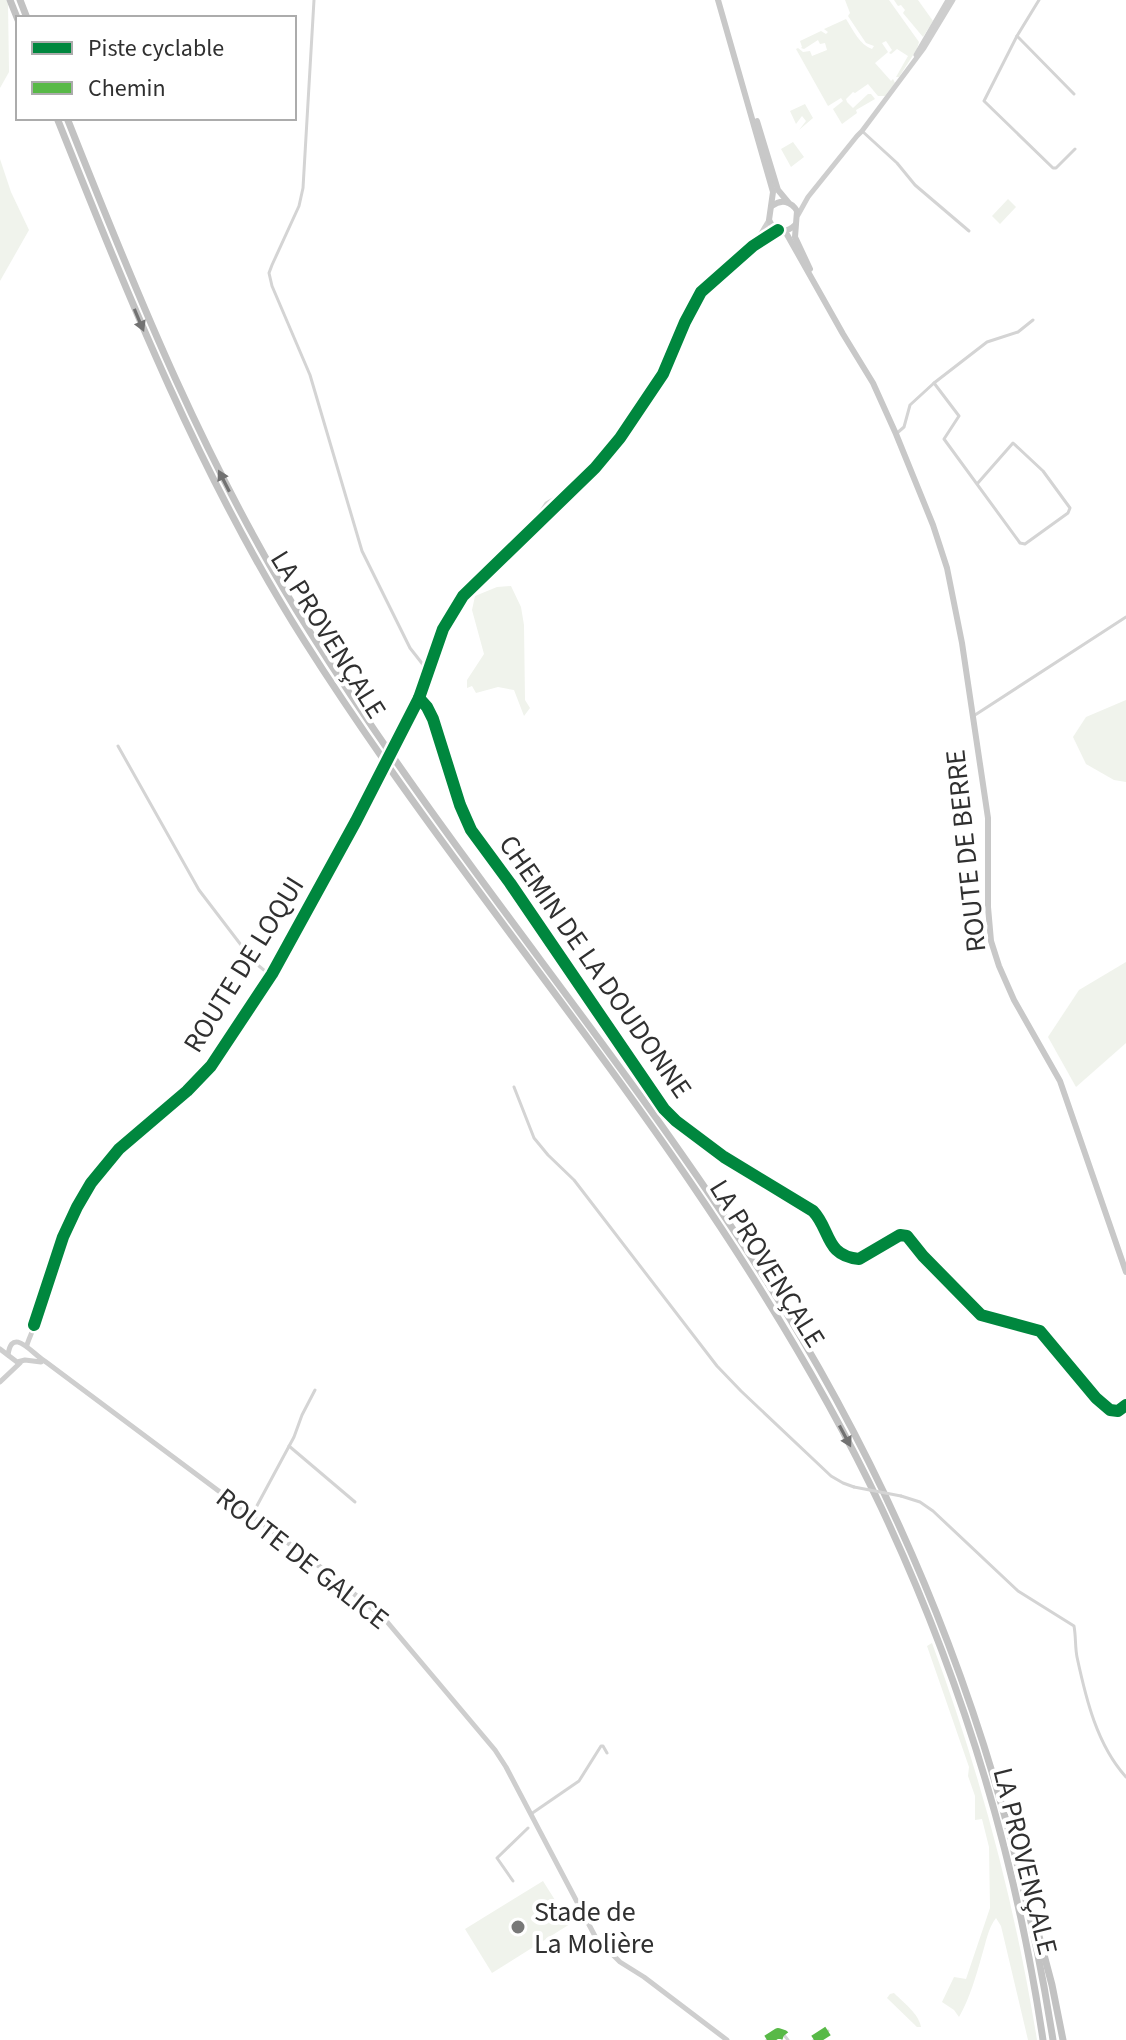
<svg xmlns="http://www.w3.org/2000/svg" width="1126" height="2040" font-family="'Source Sans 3',sans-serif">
  <rect width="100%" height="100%" fill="#fff"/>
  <g fill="#f0f3ec">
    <polygon points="0,0 6,0 8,4 9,72 0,88"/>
    <path d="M 845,0 L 889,0 L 919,42 L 917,49 L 899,77 L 896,77 L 908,56 L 897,49 L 891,54 L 889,53 L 892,50 L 886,41 L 882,43 L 888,52 L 875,63 L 891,81 L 893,79 L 895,83 L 885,96 L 878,96 L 868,84 L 855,93 L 853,92 L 846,99 L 847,102 L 853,108 L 868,94 L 871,94 L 875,99 L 856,110 L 857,113 L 842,124 L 833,109 L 843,101 L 841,98 L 828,106 L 796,49 L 798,48 L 803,52 L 810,51 L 812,56 L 827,50 L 825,43 L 820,44 L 818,40 L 804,49 L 801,48 L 802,47 L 800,41 L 821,31 L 826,34 L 828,32 L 824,29 L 846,19 C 853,30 860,45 872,49 L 874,46 L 866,43 L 848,16 L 850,13 Z"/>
    <polygon points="894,0 918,0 933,21 923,37 903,13 905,10 901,5 898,6"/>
    <polygon points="805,104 813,118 799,130 806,121 802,116 796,124 790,111"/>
    <polygon points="793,142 804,157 791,167 781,149"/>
    <polygon points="0,159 11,192 29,230 0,281"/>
    <polygon points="1008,199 1016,207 1000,224 992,216"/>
    <polygon points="511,586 521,607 524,625 525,700 530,708 524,716 514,690 498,687 476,693 472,686 467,688 467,680 484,654 472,610 475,596 497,587"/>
    <polygon points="1126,700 1126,782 1114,780 1086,764 1073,737 1086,717"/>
    <polygon points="1126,962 1126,1043 1076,1087 1048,1037 1079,990"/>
    <path d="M 932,1643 C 980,1772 1015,1904 1037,2040 L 1028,2040 L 1001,1926 L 996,1918 C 988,1928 986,1942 982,1955 C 976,1976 970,1998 959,2017 L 954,2010 L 942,2002 L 954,1977 L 966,1979 L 990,1908 L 989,1847 L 982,1819 L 975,1820 L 975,1796 L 968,1776 L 969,1767 L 927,1646 Z"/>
    <polygon points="543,1881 570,1924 492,1973 465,1929"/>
    <path d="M 894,1993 C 904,2003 919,2014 921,2027 L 917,2027 L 887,1998 L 890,1994 Z"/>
  </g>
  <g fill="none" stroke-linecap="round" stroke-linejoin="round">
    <g stroke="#d4d4d4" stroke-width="3">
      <polyline points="314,0 303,188 299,206 272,265 269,273 272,286 310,375 362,551 410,648 428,671"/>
      <polyline points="1039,0 1017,36 984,101 1053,168 1056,168 1075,149"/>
      <polyline points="1017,36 1074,94"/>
      <polyline points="862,131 897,163 915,185 969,231"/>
      <polyline points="934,383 959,416 944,439 1020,543 1025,544 1068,513 1070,508 1043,471 1013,443 977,484"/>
      <polyline points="896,434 904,427 910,405 934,383 987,342 1018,332 1033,320"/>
      <polyline points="530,528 546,503 572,488"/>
      <path d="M 419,698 L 427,707 L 433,719 L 460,805 L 471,830 L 510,883 L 664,1109 L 676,1121 L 724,1157 L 813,1211 C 831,1230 825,1256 859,1259 L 900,1235 L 907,1236 L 923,1256 L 981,1315 L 1040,1331 L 1096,1398 L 1110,1410 L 1118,1411 L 1126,1405"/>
      <polyline points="975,715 1126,617"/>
      <polyline points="118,746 199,890 254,962 270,975"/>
      <polyline points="514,1087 534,1138 548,1155 574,1180 717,1366 741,1391 831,1476 843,1483 854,1487"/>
      <polyline points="289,1446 355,1502"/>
      <path d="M 901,1496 L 920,1502 L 933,1511 L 1018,1591 L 1074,1626 C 1076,1637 1075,1647 1077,1657 C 1086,1699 1097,1745 1126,1777"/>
      <polyline points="252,1515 294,1437 302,1415 315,1390"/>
      <polyline points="531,1814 579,1781 601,1746 603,1746 607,1753"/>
      <polyline points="513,1881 497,1858 528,1828"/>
      <polyline points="767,2040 778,2033 784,2035 788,2040"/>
      <polyline points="814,2040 828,2031"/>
    </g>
    <g stroke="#cecece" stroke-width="5">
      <polyline points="916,55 948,0"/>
      <polyline points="798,215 808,197 857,136 862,131 924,48 953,0"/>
      <polyline points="756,242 769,220"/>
      <path d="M 398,739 C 405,724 414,710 420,694 C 432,660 441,626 463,596 L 595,468 L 620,438 L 663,374 L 685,322 L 701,292 L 753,246 L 778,230"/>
      <path d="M 27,1345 C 29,1338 33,1331 35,1323 C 53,1261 72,1196 118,1150 C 148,1120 187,1098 213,1064 C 280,975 326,872 379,775"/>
      <polyline points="0,1349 17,1362 25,1360 41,1362"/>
      <path d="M 8,1355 C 12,1325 33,1355 46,1362 L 323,1569 L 383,1617 L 495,1750 L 506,1767 L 596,1938 L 620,1962 L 644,1977 L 727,2040"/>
      <polyline points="0,1382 20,1363"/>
    </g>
    <g stroke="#c8c8c8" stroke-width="6">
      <path d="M 718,0 L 773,192 L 769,220 C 774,232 786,234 795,225"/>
      <polyline points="757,121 778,190 788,202"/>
      <path d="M 772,206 C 781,199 791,201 797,211 L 795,237 L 810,269"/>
      <polyline points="785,231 843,334 873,383 896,434 933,525 947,568 962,643 988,818 988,907 991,941 999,966 1014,1000 1060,1081 1126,1272"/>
    </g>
    <g stroke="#c2c2c2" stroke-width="7">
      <polyline points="10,0 18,20"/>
      <polyline points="20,0 27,18"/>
      <path d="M 57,118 C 129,298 201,478 305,642 C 424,830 568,1002 693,1186 C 763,1289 828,1395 881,1507 C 960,1675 1016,1856 1043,2040"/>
      <path d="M 67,118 C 137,295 208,471 310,632 C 450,855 623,1055 764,1277 C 912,1509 1011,1768 1053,2040"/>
      <polyline points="1039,1936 1052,1985 1063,2040"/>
    </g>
    <polyline stroke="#d4d4d4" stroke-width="3" points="854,1487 901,1496"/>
    <polyline stroke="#cecece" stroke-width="5" points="379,775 398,739"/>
    <g stroke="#58b947" stroke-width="10" stroke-dasharray="20 10" stroke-linecap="butt">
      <polyline points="767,2040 778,2033 784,2035 788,2040"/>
      <polyline points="814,2040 828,2031"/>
    </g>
    <defs>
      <g id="cycleway">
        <path d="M 419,698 L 427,707 L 433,719 L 460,805 L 471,830 L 510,883 L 664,1109 L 676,1121 L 724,1157 L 813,1211 C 831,1230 825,1256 859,1259 L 900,1235 L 907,1236 L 923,1256 L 981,1315 L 1040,1331 L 1096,1398 L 1110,1410 L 1118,1411 L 1126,1405"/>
        <polyline points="34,1325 63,1237 77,1207 91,1183 119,1149 187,1091 211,1066 272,974 356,821 419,698 443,629 463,596 595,468 620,438 663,374 685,322 701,292 753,246 778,230"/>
      </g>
    </defs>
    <use href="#cycleway" stroke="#fff" stroke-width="17"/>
    <use href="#cycleway" stroke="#00873e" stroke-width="12"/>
  </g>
  <defs><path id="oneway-solid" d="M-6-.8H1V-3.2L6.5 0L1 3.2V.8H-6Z" transform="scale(2)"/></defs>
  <g fill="#727272">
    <use href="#oneway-solid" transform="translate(139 320) rotate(67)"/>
    <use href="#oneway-solid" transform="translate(224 481) rotate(-117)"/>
    <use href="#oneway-solid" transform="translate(845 1436) rotate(62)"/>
  </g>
  <circle fill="#787878" stroke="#fff" stroke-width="3" cx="518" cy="1927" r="8"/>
  <g text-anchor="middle" stroke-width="8" stroke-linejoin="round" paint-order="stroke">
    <g font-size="28" fill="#303030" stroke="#fff">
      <text transform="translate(329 634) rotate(58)" y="10">LA PROVENÇALE</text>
      <text transform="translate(965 851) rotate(-96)" y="10">ROUTE DE BERRE</text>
      <text transform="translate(243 964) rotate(-58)" y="10">ROUTE DE LOQUI</text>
      <text transform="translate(596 966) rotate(55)" y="10">CHEMIN DE LA DOUDONNE</text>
      <text transform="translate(768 1263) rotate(58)" y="10">LA PROVENÇALE</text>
      <text transform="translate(303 1558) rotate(38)" y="10">ROUTE DE GALICE</text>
      <text transform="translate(1026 1861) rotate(76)" y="10">LA PROVENÇALE</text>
    </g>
    <g font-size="28" fill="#303030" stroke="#fff" text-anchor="start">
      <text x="534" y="1921">Stade de<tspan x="534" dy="32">La Molière</tspan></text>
    </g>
  </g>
  <rect x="16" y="16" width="280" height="104" fill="#ffffff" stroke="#acacac" stroke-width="2"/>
  <rect x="32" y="42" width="40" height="12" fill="#00873e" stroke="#acacac" stroke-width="2"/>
  <text x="88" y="56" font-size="24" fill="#303030">Piste cyclable</text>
  <rect x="32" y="82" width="40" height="12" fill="#58b947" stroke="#acacac" stroke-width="2"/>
  <text x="88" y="96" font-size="24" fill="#303030">Chemin</text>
</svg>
